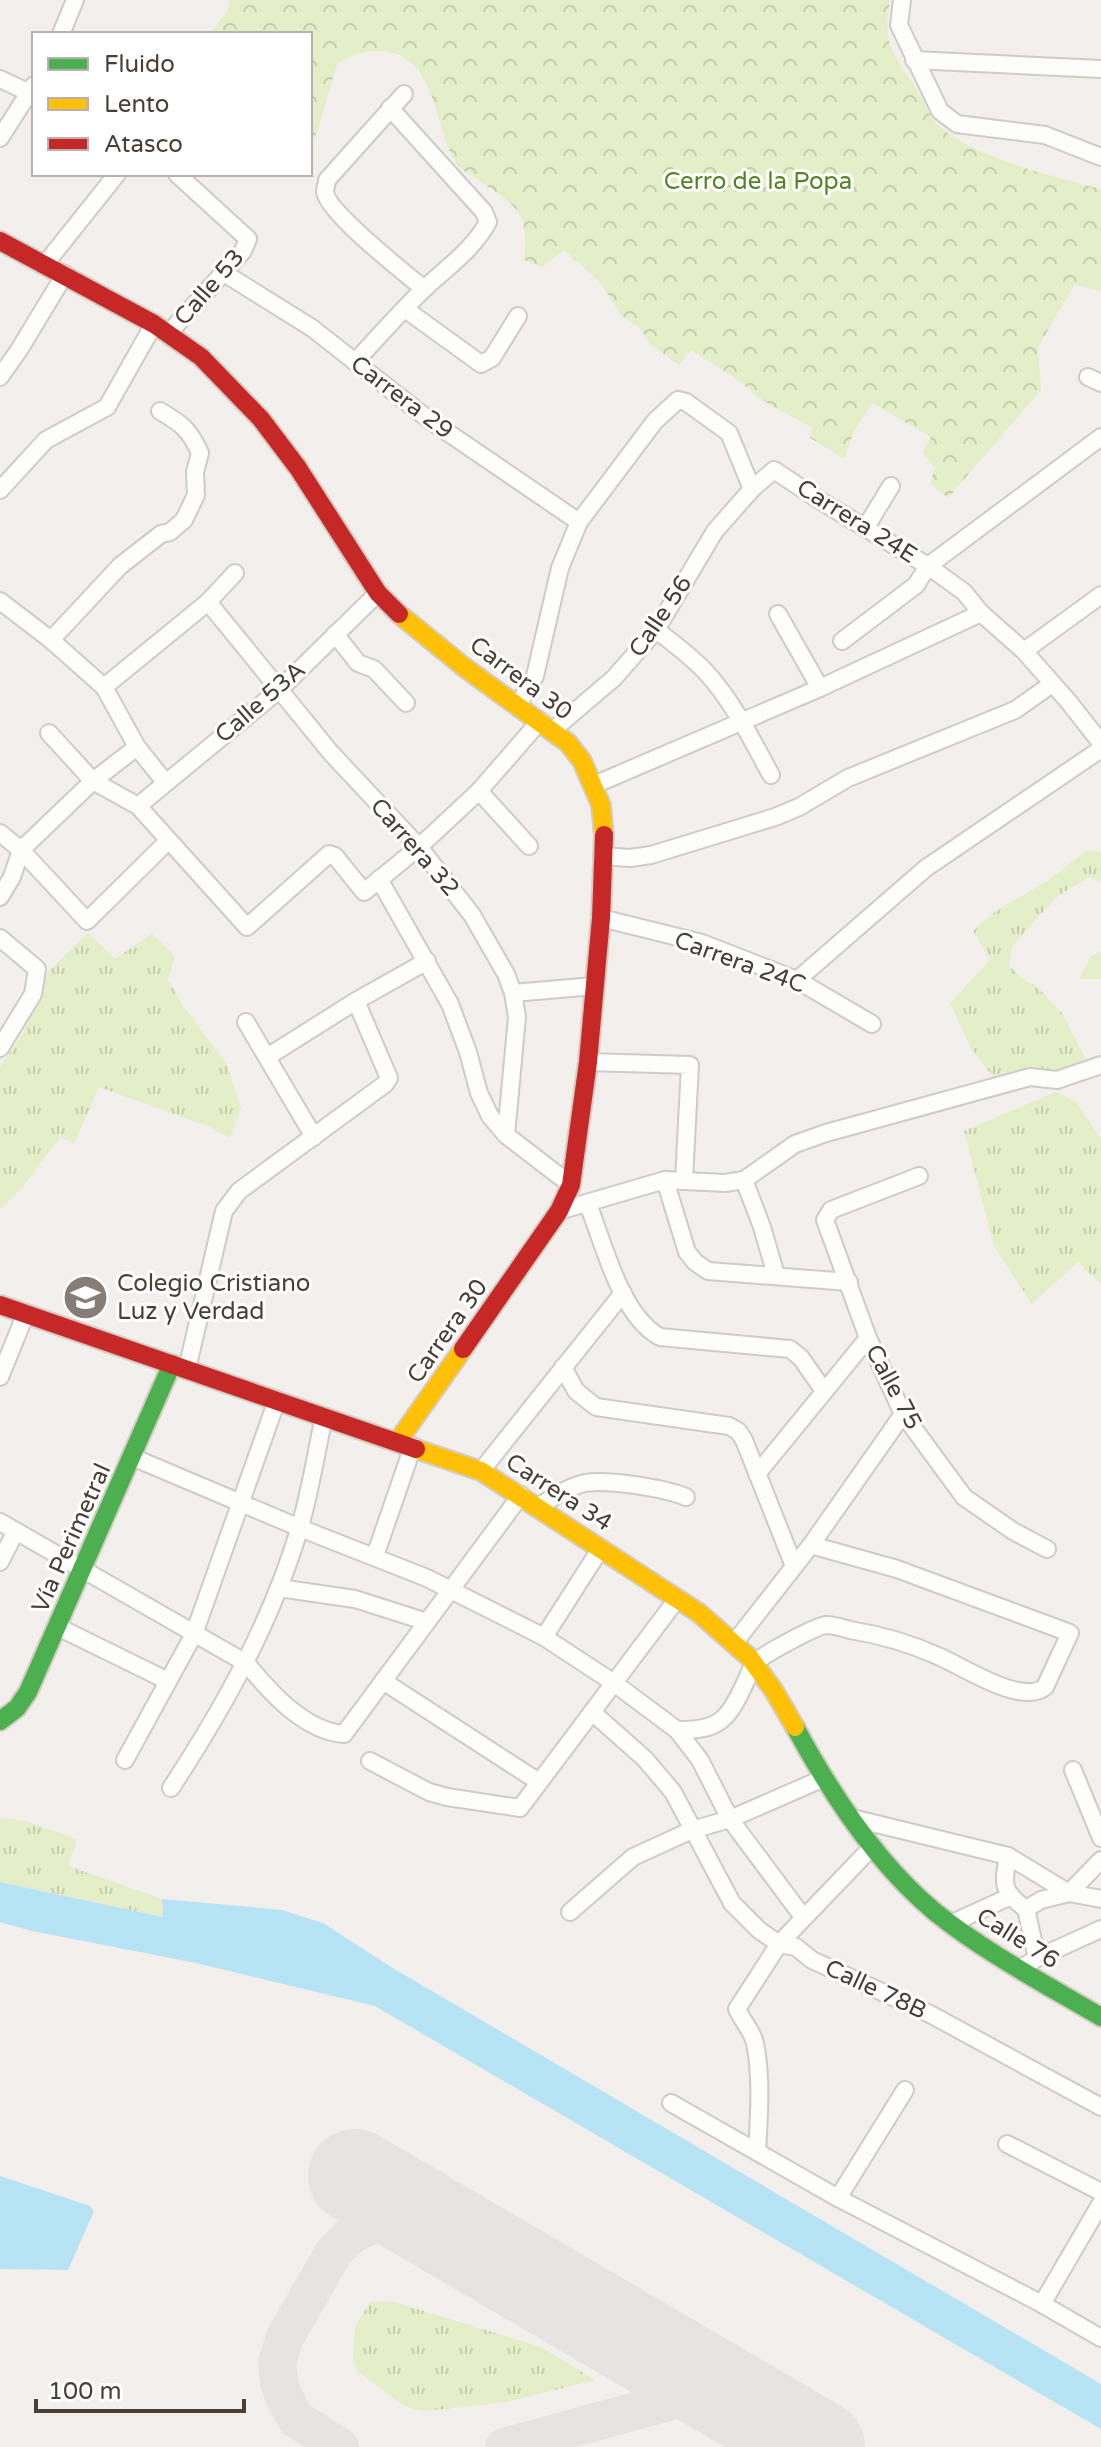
<svg xmlns="http://www.w3.org/2000/svg" width="1101" height="2447" font-family="'Varela Round',sans-serif">
  <defs>
    <pattern id="grass-tufts" width="24" height="20" patternUnits="userSpaceOnUse" patternTransform="scale(2)"><rect width="24" height="20" fill="#e4eec9"/><path d="M3 7l-1-3M5 7V3M7 7l1-3M15 17l-1-3M17 17v-4M19 17l1-3" fill="none" stroke="#c5cdad"/></pattern>
    <pattern id="forest-crowns" width="20" height="18" patternUnits="userSpaceOnUse" patternTransform="scale(2)"><rect width="20" height="18" fill="#e4eec9"/><path d="M2 6a3 3 0 1 1 6 0M12 15a3 3 0 1 1 6 0" fill="none" stroke="#c5cdad"/></pattern>
  </defs>
  <rect width="100%" height="100%" fill="#f2efec"/>
  <g fill="url(#grass-tufts)">
    <polygon points="1087,850 1101,852 1101,882 1089,877 1058,896 1036,919 1012,947 1009,966 1028,983 1034,984 1062,1013 1086,1060 1052,1071 995,1079 971,1048 950,1003 990,960 973,931 995,912 1049,880"/>
    <polygon points="88,933 115,959 152,934 175,956 168,980 183,1006 227,1065 241,1108 230,1138 210,1127 99,1087 74,1143 60,1137 23,1186 0,1209 0,1067 24,1032 47,973"/>
    <polygon points="1101,951 1101,979 1079,979 1091,956"/>
    <polygon points="1056,1092 1076,1102 1101,1139 1101,1284 1078,1262 1032,1304 994,1246 964,1131"/>
    <polygon points="0,1818 25,1821 77,1839 68,1866 162,1899 164,1917 0,1882"/>
    <polygon points="391,2301 541,2347 595,2380 507,2402 425,2411 406,2407 357,2371 353,2359 355,2327 370,2302"/>
  </g>
  <path fill="url(#forest-crowns)" d="M 229,0 L 890,0 C 883,44 890,50 914,85 C 921,96 931,120 940,127 C 976,158 1054,177 1101,189 L 1101,292 L 1075,284 L 1038,347 L 1041,390 L 948,498 L 930,483 L 935,468 L 922,452 L 931,437 L 872,403 L 854,431 L 844,459 L 809,437 L 813,428 L 765,402 L 735,378 L 691,350 L 679,365 L 650,344 L 640,328 L 621,315 L 600,282 L 564,250 L 542,267 L 524,260 C 530,208 514,206 476,178 C 467,172 458,169 453,158 C 433,120 435,50 377,51 C 360,52 352,54 337,64 L 317,133 L 310,145 L 310,34 L 210,34 L 228,10 Z"/>
  <g fill="#b7e4f4">
    <polygon points="0,1882 163,1917 162,1899 282,1910 323,1923 391,1967 1101,2384 1101,2429 375,2006 196,1963 32,1931 0,1922"/>
    <polygon points="0,2176 90,2206 94,2211 68,2270 0,2269"/>
  </g>
  <g fill="none" stroke-linecap="round" stroke-linejoin="round">
    <g stroke="#e6e4e2" stroke-width="38">
      <polyline points="340,2447 296,2419 284,2397 279,2383 277,2363 285,2337 334,2252 352,2234 413,2209"/>
      <polyline points="504,2447 683,2398 703,2394 741,2402"/>
    </g>
    <polyline stroke="#e6e4e2" stroke-width="94" points="355,2176 818,2447"/>
    <defs>
      <g id="street">
        <polyline points="902,0 899,25 940,111 957,124 1045,135 1101,157"/>
        <polyline points="61,34 75,0"/>
        <polyline points="914,60 1101,69"/>
        <polyline points="0,79 34,95"/>
        <path d="M 404,94 L 327,180 C 327,184 325,188 325,192 C 328,213 405,273 424,289"/>
        <polyline points="0,138 34,85"/>
        <polyline points="46,263 117,174"/>
        <polyline points="224,273 312,328 428,419 579,522"/>
        <polyline points="405,309 481,364 492,358 518,316"/>
        <polyline points="168,334 243,251 248,239 177,174"/>
        <path d="M 355,362 C 378,337 400,312 424,289 C 446,268 473,250 488,222 L 484,212 L 390,108"/>
        <polyline points="0,377 19,350 65,274"/>
        <polyline points="1088,377 1101,383"/>
        <polyline points="0,490 46,440 107,407 154,324"/>
        <polyline points="866,527 891,486"/>
        <polyline points="0,601 51,640 104,687 137,747 165,782"/>
        <polyline points="208,602 331,753 419,847 472,915 506,974 513,993 517,1017 506,1135"/>
        <polyline points="778,614 820,688"/>
        <path d="M 656,630 C 672,642 689,655 704,670 C 732,700 751,738 771,775"/>
        <polyline points="335,634 358,663 374,669 406,703"/>
        <path d="M 51,640 L 120,566 L 161,534 L 170,532 L 184,520 L 196,495 L 195,472 L 200,453 C 189,429 182,424 160,411"/>
        <polyline points="842,641 916,585 928,566 1101,437"/>
        <polyline points="1024,651 1101,595"/>
        <polyline points="104,687 208,602 235,573"/>
        <polyline points="518,705 535,676 560,568 579,522 655,421 678,400 686,402 729,433 752,489 774,470 816,498 928,566 964,592 981,613 1024,651 1068,701 1101,743"/>
        <polyline points="553,730 614,678 656,630 715,531 752,489"/>
        <polyline points="49,733 93,781 138,806 247,927 329,854 335,856 364,892 419,847 479,791 540,721"/>
        <polyline points="594,785 820,688 981,613"/>
        <polyline points="479,791 529,846"/>
        <polyline points="138,806 279,690 378,593"/>
        <polyline points="0,833 21,850 87,921 168,841"/>
        <polyline points="602,856 630,858 651,855 775,817 799,807 848,778 1015,710 1052,684"/>
        <polyline points="379,879 450,1004 468,1052 479,1093 490,1116 506,1135 571,1185"/>
        <polyline points="0,897 12,877 21,850 93,781 137,747"/>
        <polyline points="601,918 702,943 797,980 872,1024"/>
        <polyline points="0,938 37,969 33,994 0,1048"/>
        <polyline points="797,980 926,868 1101,749"/>
        <polyline points="513,993 594,986"/>
        <polyline points="246,1022 314,1137"/>
        <polyline points="267,1057 356,1001 427,961"/>
        <polyline points="588,1062 690,1065 684,1180"/>
        <polyline points="919,1176 831,1210 825,1220 868,1338 903,1414 964,1497 1013,1531 1047,1549"/>
        <polyline points="665,1180 687,1252 695,1262 708,1271 849,1282"/>
        <polyline points="744,1180 762,1227 776,1275"/>
        <path d="M 588,1204 C 604,1245 621,1316 660,1337 L 790,1349 L 801,1358 L 824,1391"/>
        <polyline points="559,1211 665,1180 725,1183 744,1180 795,1144 826,1133 1030,1077 1057,1080 1101,1065"/>
        <polyline points="563,1367 576,1391 596,1407 729,1426 738,1431 744,1440 794,1566"/>
        <polyline points="187,1369 224,1211 239,1191 385,1084 389,1078 356,1001"/>
        <polyline points="0,1377 26,1313"/>
        <polyline points="132,1457 300,1528 427,1578 544,1637 614,1683 677,1730 700,1760 730,1819 803,1917"/>
        <polyline points="481,1471 623,1293"/>
        <polyline points="757,1474 868,1338"/>
        <path d="M 539,1506 C 553,1498 569,1486 585,1483 C 607,1479 664,1488 686,1497"/>
        <path d="M 0,1522 L 246,1663 C 270,1692 304,1731 344,1734 L 521,1495"/>
        <polyline points="375,1556 413,1446"/>
        <polyline points="0,1562 16,1531"/>
        <polyline points="279,1588 355,1599 427,1622"/>
        <polyline points="58,1627 168,1681"/>
        <polyline points="544,1637 601,1548"/>
        <polyline points="735,1642 811,1545 903,1414"/>
        <polyline points="383,1681 539,1782"/>
        <polyline points="592,1712 645,1759 673,1792 732,1903 759,1930 779,1944 796,1947 812,1960 930,2014 1101,2107"/>
        <path d="M 677,1730 C 719,1731 728,1720 745,1683 C 748,1677 751,1667 756,1662 C 764,1654 816,1626 826,1625 C 834,1625 843,1628 850,1630 C 881,1635 909,1643 938,1656 C 962,1666 1021,1706 1045,1687 L 1070,1633 L 897,1569 L 811,1545"/>
        <polyline points="125,1760 194,1634 277,1400"/>
        <polyline points="370,1761 429,1792 447,1797 520,1808 677,1599"/>
        <polyline points="1073,1770 1101,1838"/>
        <path d="M 171,1788 C 224,1707 271,1623 299,1530 C 310,1493 316,1454 324,1416"/>
        <path d="M 852,1818 L 1008,1856 C 1003,1884 1001,1891 1026,1909 L 1041,1900 L 1069,1893 L 1101,1860"/>
        <polyline points="1008,1856 1069,1893 1101,1899"/>
        <polyline points="1026,1909 1037,1958"/>
        <polyline points="570,1912 633,1857 692,1830 730,1819 824,1778"/>
        <polyline points="950,1924 1009,1897"/>
        <polyline points="1020,1969 1037,1958 1101,1929"/>
        <polyline points="671,2103 838,2198 1042,2304 1101,2338"/>
        <polyline points="1007,2144 1101,2192"/>
        <path d="M 757,2152 C 759,2117 762,2078 755,2043 C 752,2030 742,2021 737,2009 L 779,1944 L 873,1846"/>
        <polyline points="838,2198 905,2090"/>
        <polyline points="1042,2304 1101,2203"/>
      </g>
      <g id="fast">
        <polyline points="0,1721 17,1708 28,1692 172,1364"/>
        <path d="M 795,1727 C 831,1794 876,1863 935,1912 C 986,1953 1045,1984 1101,2017"/>
      </g>
      <g id="slow">
        <polyline points="399,614 464,667 568,743 582,761 601,805 604,835"/>
        <polyline points="398,1441 463,1349"/>
        <polyline points="416,1449 481,1471 699,1613 750,1658 774,1691 795,1727"/>
      </g>
      <g id="jam">
        <polyline points="0,241 154,324 201,357 261,419 298,468 378,593 399,614"/>
        <polyline points="0,1305 416,1449"/>
        <polyline points="463,1349 559,1211 571,1185 588,1062 601,918 604,835"/>
      </g>
    </defs>
    <use href="#street" stroke="#cfcbc7" stroke-width="20"/>
    <use href="#fast" stroke="#d4cdc3" stroke-width="22"/>
    <use href="#slow" stroke="#d4cdc3" stroke-width="22"/>
    <use href="#jam" stroke="#d4cdc3" stroke-width="22"/>
    <use href="#street" stroke="#fdfdfc" stroke-width="16"/>
    <use href="#fast" stroke="#4caf50" stroke-width="18"/>
    <use href="#slow" stroke="#ffc107" stroke-width="18"/>
    <use href="#jam" stroke="#c62828" stroke-width="18"/>
  </g>
  <defs>
    <symbol id="university-disc" viewBox="-11 -11 22 22"><circle r="9.5" fill="#857d76" stroke="#fff"/><path d="M0-5L7-2L0 1L-7-2ZM-4 1L0 2.5L4 1V4Q0 6-4 4Z" fill="#fff"/></symbol>
  </defs>
  <g fill-rule="evenodd">
    <use href="#university-disc" x="60" y="1272" width="51" height="51"/>
  </g>
  <g text-anchor="middle" stroke-width="6" stroke-linejoin="round" paint-order="stroke">
    <g font-size="24" fill="#538322" stroke="#fff">
      <text x="758" y="189">Cerro de la Popa</text>
    </g>
    <g font-size="24" fill="#4a3f36" stroke="#fff">
      <text transform="translate(209 287) rotate(-49)" y="8">Calle 53</text>
      <text transform="translate(402 397) rotate(37)" y="8">Carrera 29</text>
      <text transform="translate(857 521) rotate(32)" y="8">Carrera 24E</text>
      <text transform="translate(660 616) rotate(-56)" y="8">Calle 56</text>
      <text transform="translate(521 678) rotate(37)" y="8">Carrera 30</text>
      <text transform="translate(260 702) rotate(-41)" y="8">Calle 53A</text>
      <text transform="translate(415 847) rotate(49)" y="8">Carrera 32</text>
      <text transform="translate(740 962) rotate(20)" y="8">Carrera 24C</text>
      <text transform="translate(447 1331) rotate(-55)" y="8">Carrera 30</text>
      <text transform="translate(894 1387) rotate(62)" y="8">Calle 75</text>
      <text transform="translate(559 1492) rotate(33)" y="8">Carrera 34</text>
      <text transform="translate(71 1538) rotate(-66)" y="8">Vía Perimetral</text>
      <text transform="translate(1018 1938) rotate(32)" y="8">Calle 76</text>
      <text transform="translate(876 1989) rotate(25)" y="8">Calle 78B</text>
    </g>
    <g font-size="24" fill="#4a3f36" stroke="#fff" text-anchor="start">
      <text x="117" y="1291">Colegio Cristiano<tspan x="117" dy="28">Luz y Verdad</tspan></text>
    </g>
  </g>
  <rect x="32" y="32" width="280" height="144" fill="#ffffff" stroke="#b7b2af" stroke-width="2"/>
  <rect x="48" y="58" width="40" height="12" fill="#4caf50" stroke="#b7b2af" stroke-width="2"/>
  <text x="104" y="72" font-size="24" fill="#4a3f36">Fluido</text>
  <rect x="48" y="98" width="40" height="12" fill="#ffc107" stroke="#b7b2af" stroke-width="2"/>
  <text x="104" y="112" font-size="24" fill="#4a3f36">Lento</text>
  <rect x="48" y="138" width="40" height="12" fill="#c62828" stroke="#b7b2af" stroke-width="2"/>
  <text x="104" y="152" font-size="24" fill="#4a3f36">Atasco</text>
  <path d="M36 2399v12h208v-12" fill="none" stroke="#4a3f36" stroke-width="4"/>
  <text x="48" y="2399" font-size="24" fill="#4a3f36" stroke="#ffffff" stroke-width="6" paint-order="stroke">100 m</text>
</svg>
